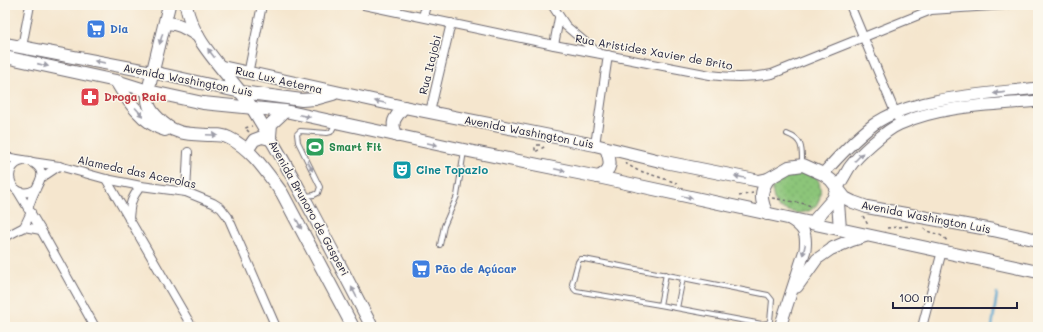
<svg xmlns="http://www.w3.org/2000/svg" width="1043" height="332" font-family="Mali,sans-serif">
  <defs>
    <pattern id="park-dots" width="8" height="8" patternUnits="userSpaceOnUse"><rect width="8" height="8" fill="#8cc579"/><path d="M2 2h.1M6 6h.1" fill="none" stroke="#78a96a" stroke-width="1.8" stroke-linecap="round"/></pattern>
  </defs>
  <rect width="100%" height="100%" fill="#fbf7ec"/>
  <filter id="ink" filterUnits="userSpaceOnUse"><feTurbulence type="fractalNoise" baseFrequency=".025" numOctaves="2"/><feDisplacementMap in="SourceGraphic" scale="8" xChannelSelector="R" yChannelSelector="G"/><feConvolveMatrix kernelMatrix="1 2 1 2 8 2 1 2 1" color-interpolation-filters="sRGB"/></filter>
  <filter id="wash" filterUnits="userSpaceOnUse"><feTurbulence type="fractalNoise" baseFrequency=".012" numOctaves="4" result="noise"/><feDisplacementMap in="SourceGraphic" scale="16" xChannelSelector="R" yChannelSelector="G"/><feGaussianBlur stdDeviation="0.9" result="paint"/><feColorMatrix in="noise" values="0 0 0 0 0 0 0 0 0 0 0 0 0 0 0 0 0 1.4 0 .05"/><feComposite in="paint" operator="in"/></filter>
  <g filter="url(#wash)">
    <rect width="100%" height="100%" fill="#f5e6ce"/>
    <path fill="url(#park-dots)" stroke="#57745a" d="M 794,170 C 801,171 809,171 815,176 C 818,179 820,183 820,187 C 822,203 814,213 797,213 C 791,212 784,209 779,208 L 774,200 L 772,189 L 780,177 Z"/>
    <g fill="none" stroke-linecap="round" stroke-linejoin="round">
      <polyline stroke="#56a6d0" stroke-width="2.5" points="992,327 997,293"/>
    </g>
  </g>
  <g filter="url(#ink)">
    <g fill="none" stroke-linecap="round" stroke-linejoin="round">
      <defs>
        <g id="lane">
          <path d="M 787,134 C 803,140 802,148 802,163"/>
          <polyline points="306,196 314,195 318,193 320,187 298,142 297,134 300,131 327,133 331,132 336,123"/>
          <polyline points="440,245 444,226 457,196 464,151"/>
          <polyline points="666,274 660,305 762,324 768,323 770,321 772,300 768,295 683,278"/>
          <polyline points="660,305 576,291 574,289 572,284 578,262 580,259 584,259 683,278 677,308"/>
        </g>
        <g id="street">
          <path d="M 364,5 L 554,45 L 710,75 C 732,78 751,78 772,74 L 931,10 L 1006,5"/>
          <polyline points="552,5 566,26 598,53"/>
          <polyline points="850,5 897,117"/>
          <polyline points="423,17 426,5"/>
          <polyline points="554,45 559,18"/>
          <polyline points="22,47 30,5"/>
          <polyline points="248,74 262,5"/>
          <polyline points="430,112 451,23"/>
          <polyline points="595,145 608,55"/>
          <polyline points="5,157 23,160"/>
          <polyline points="32,162 59,166 106,179 141,186 186,192 213,203 221,208 228,217 276,327"/>
          <polyline points="41,178 59,166"/>
          <polyline points="106,179 192,327"/>
          <polyline points="17,190 41,230 95,327"/>
          <polyline points="186,192 188,152"/>
          <path d="M 28,209 C 30,203 32,197 35,191 C 39,181 47,173 35,164 C 31,161 27,160 23,161 C 0,165 10,204 36,189"/>
          <path d="M 129,219 C 130,204 131,198 141,186"/>
          <polyline points="24,227 41,230"/>
          <polyline points="5,237 24,227 31,212"/>
          <polyline points="922,327 942,251"/>
        </g>
        <g id="secondary">
          <path d="M 823,174 C 838,157 855,139 873,125 C 912,96 990,94 1038,88"/>
          <path d="M 837,189 C 841,182 845,175 849,168 C 858,155 886,130 900,124 C 941,105 994,105 1038,101"/>
          <polyline points="797,287 817,259 833,248"/>
          <path d="M 780,327 L 805,250 C 807,233 804,228 790,219"/>
        </g>
        <g id="primary">
          <path d="M 169,5 L 148,91 C 147,104 149,109 158,118 C 174,136 190,134 211,135 C 218,135 224,135 229,138 C 252,149 267,173 282,193 L 353,327"/>
          <path d="M 186,5 C 192,44 234,78 254,111 C 297,181 334,254 372,327"/>
          <path d="M 166,23 C 179,23 187,29 198,36"/>
          <polyline points="5,44 152,72 241,92 302,100 315,99 333,94"/>
          <polyline points="5,57 116,81 148,91 203,103 285,111 464,150 598,177 1038,272"/>
          <polyline points="222,67 404,107 595,145 660,161 750,179 759,181 768,179 789,167 803,165 823,174 831,180 845,198 853,202 867,207 993,230 1038,240"/>
          <path d="M 116,81 C 127,100 143,124 165,130"/>
          <polyline points="270,136 271,124 285,111"/>
          <path d="M 397,136 C 390,123 394,118 404,107"/>
          <polyline points="250,153 248,149 254,140 262,137 270,139"/>
          <path d="M 598,177 C 613,170 611,162 606,148"/>
          <polyline points="837,190 840,229"/>
          <path d="M 767,214 C 760,199 760,192 768,179"/>
          <polyline points="812,223 833,199 837,189"/>
          <polyline points="833,248 852,240 865,236"/>
        </g>
      </defs>
      <use href="#lane" stroke="#6c676e" stroke-width="6"/>
      <use href="#street" stroke="#6c676e" stroke-width="10"/>
      <use href="#secondary" stroke="#6c676e" stroke-width="13"/>
      <use href="#primary" stroke="#6c676e" stroke-width="14"/>
      <g stroke="#6c676e" stroke-width="1.5" stroke-dasharray="3 3" stroke-linecap="butt">
        <polyline points="249,132 245,128 252,126"/>
        <polyline points="540,145 537,145 535,148 535,152 546,146"/>
        <polyline points="625,163 637,170 677,183"/>
        <polyline points="739,196 753,193"/>
        <polyline points="772,198 806,204 813,207"/>
        <polyline points="863,216 868,225"/>
        <polyline points="887,228 911,226"/>
        <path d="M 923,228 C 933,236 940,231 948,242"/>
      </g>
      <use href="#lane" stroke="#fff" stroke-width="4"/>
      <use href="#street" stroke="#fff" stroke-width="8"/>
      <use href="#secondary" stroke="#fff" stroke-width="11"/>
      <use href="#primary" stroke="#fff" stroke-width="12"/>
    </g>
    <defs><path id="oneway-solid" d="M-6-.8H1V-3.2L6.5 0L1 3.2V.8H-6Z"/></defs>
    <g fill="#9c9ca7">
      <use href="#oneway-solid" transform="translate(161 39) rotate(106)"/>
      <use href="#oneway-solid" transform="translate(211 53) rotate(-127)"/>
      <use href="#oneway-solid" transform="translate(100 62) rotate(-169)"/>
      <use href="#oneway-solid" transform="translate(43 65) rotate(13)"/>
      <use href="#oneway-solid" transform="translate(999 93) rotate(174)"/>
      <use href="#oneway-solid" transform="translate(380 102) rotate(-168)"/>
      <use href="#oneway-solid" transform="translate(139 112) rotate(49)"/>
      <use href="#oneway-solid" transform="translate(305 116) rotate(12)"/>
      <use href="#oneway-solid" transform="translate(212 135) rotate(2)"/>
      <use href="#oneway-solid" transform="translate(432 144) rotate(12)"/>
      <use href="#oneway-solid" transform="translate(859 157) rotate(-46)"/>
      <use href="#oneway-solid" transform="translate(310 166) rotate(63)"/>
      <use href="#oneway-solid" transform="translate(560 170) rotate(12)"/>
      <use href="#oneway-solid" transform="translate(740 177) rotate(-168)"/>
      <use href="#oneway-solid" transform="translate(687 197) rotate(12)"/>
      <use href="#oneway-solid" transform="translate(299 224) rotate(62)"/>
      <use href="#oneway-solid" transform="translate(804 250) rotate(103)"/>
      <use href="#oneway-solid" transform="translate(354 292) rotate(-118)"/>
    </g>
  </g>
  <defs>
    <symbol id="supermarket-square" viewBox="-11 -11 22 22"><rect x="-9" y="-9" width="18" height="18" rx="4" fill="#3f7fe0" stroke="#fbf7ec"/><path d="M-6-5.5h2.5l.6 2H6L4.5 2H-2.5L-4.4-4H-6ZM-1.5 3.2a1.3 1.3 0 1 0 .1 0ZM3 3.2a1.3 1.3 0 1 0 .1 0Z" fill="#fff"/></symbol>
    <symbol id="pharmacy-square" viewBox="-11 -11 22 22"><rect x="-9" y="-9" width="18" height="18" rx="4" fill="#e0444e" stroke="#fbf7ec"/><path d="M-2-6h4v4h4v4h-4v4h-4v-4h-4v-4h4Z" fill="#fff"/></symbol>
    <symbol id="stadium-square" viewBox="-11 -11 22 22"><rect x="-9" y="-9" width="18" height="18" rx="4" fill="#2e9e5b" stroke="#fbf7ec"/><path d="M0-5a6.5 5 0 1 0 0 10a6.5 5 0 1 0 0-10ZM-3.5-1.8h7v3.6h-7Z" fill="#fff"/></symbol>
    <symbol id="theatre-square" viewBox="-11 -11 22 22"><rect x="-9" y="-9" width="18" height="18" rx="4" fill="#0f9aa8" stroke="#fbf7ec"/><path d="M-5-5.5Q0-4 5-5.5V0Q5 5 0 6Q-5 5-5 0ZM-3.3-2.5H-1v1.5H-3.3ZM1-2.5H3.3v1.5H1ZM-2.8 1Q0 5.5 2.8 1Z" fill="#fff"/></symbol>
  </defs>
  <g fill-rule="evenodd">
    <use href="#supermarket-square" x="85" y="18" width="22" height="22"/>
    <use href="#pharmacy-square" x="79" y="86" width="22" height="22"/>
    <use href="#stadium-square" x="304" y="136" width="22" height="22"/>
    <use href="#theatre-square" x="391" y="159" width="22" height="22"/>
    <use href="#supermarket-square" x="410" y="258" width="22" height="22"/>
  </g>
  <g text-anchor="middle" stroke-width="3" stroke-linejoin="round" paint-order="stroke">
    <g font-size="11" font-weight="bold" fill="#366cbe" stroke="#fbf7ec" text-anchor="start">
      <text x="110" y="33">Dia</text>
      <text x="435" y="273">Pão de Açúcar</text>
    </g>
    <g font-size="11" fill="#22223b" stroke="#fbf7ec">
      <text transform="translate(654 52) rotate(10)" y="4">Rua Aristides Xavier de Brito</text>
      <text transform="translate(430 65) rotate(-76)" y="4">Rua Itajobi</text>
      <text transform="translate(188 80) rotate(11)" y="4">Avenida Washington Luis</text>
      <text transform="translate(279 80) rotate(13)" y="4">Rua Lux Aeterna</text>
      <text transform="translate(529 132) rotate(11)" y="4">Avenida Washington Luis</text>
      <text transform="translate(137 172) rotate(12)" y="4">Alameda das Acerolas</text>
      <text transform="translate(309 208) rotate(61)" y="4">Avenida Brunoro de Gasperi</text>
      <text transform="translate(926 217) rotate(11)" y="4">Avenida Washington Luis</text>
    </g>
    <g font-size="11" font-weight="bold" fill="#be3a42" stroke="#fbf7ec" text-anchor="start">
      <text x="104" y="101">Droga Raia</text>
    </g>
    <g font-size="11" font-weight="bold" fill="#27864d" stroke="#fbf7ec" text-anchor="start">
      <text x="329" y="151">Smart Fit</text>
    </g>
    <g font-size="11" font-weight="bold" fill="#0d838f" stroke="#fbf7ec" text-anchor="start">
      <text x="416" y="174">Cine Topazio</text>
    </g>
  </g>
  <rect width="1043" height="332" fill="none" stroke="#fbf7ec" stroke-width="20"/>
  <path d="M893 302v6h124v-6" fill="none" stroke="#22223b" stroke-width="2"/>
  <text x="899" y="302" font-size="12" fill="#22223b" stroke="#fbf7ec" stroke-width="3" paint-order="stroke">100 m</text>
</svg>
